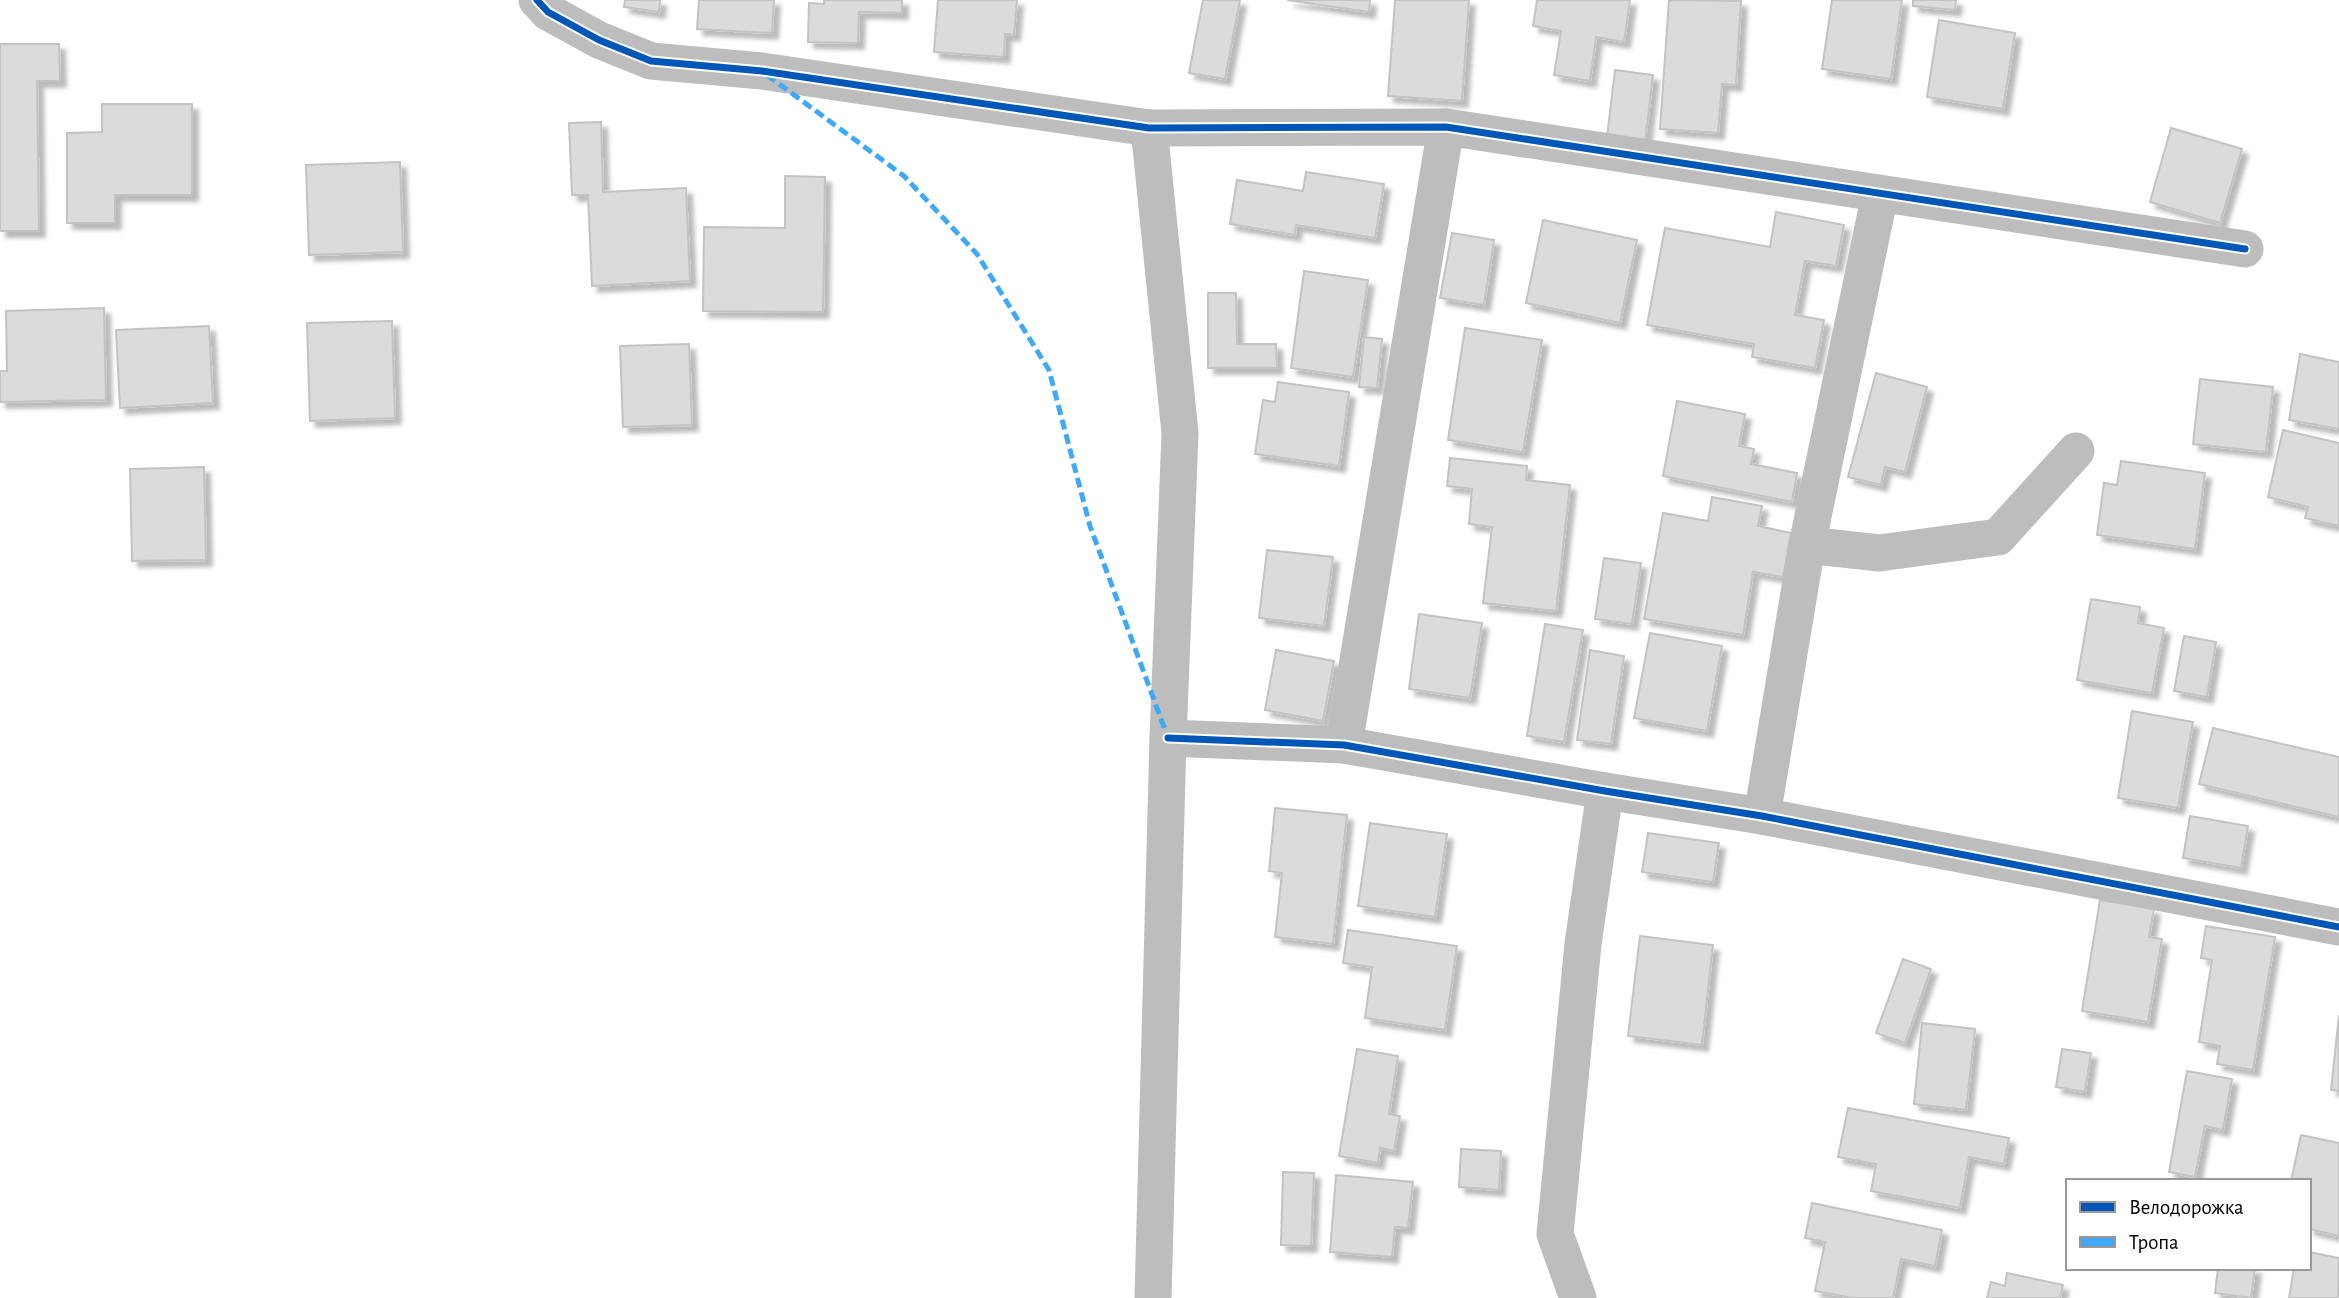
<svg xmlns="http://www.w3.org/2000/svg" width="2339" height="1298" font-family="'Alegreya Sans',sans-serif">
  <defs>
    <filter id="shadow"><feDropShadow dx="6" dy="6" stdDeviation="2" flood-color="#0004"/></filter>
  </defs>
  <rect width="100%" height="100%" fill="#fff"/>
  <g fill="#dbdbdb" stroke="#c3c3c3" stroke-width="2" filter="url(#shadow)">
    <polygon points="625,0 660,0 659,12 624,7"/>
    <polygon points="699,0 774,0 772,33 697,29"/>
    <polygon points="824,0 902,0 902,13 859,12 858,43 808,42 809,3 824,4"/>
    <polygon points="938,0 1017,0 1014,35 1005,34 1004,57 934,52"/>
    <polygon points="1203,0 1240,0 1225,79 1189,73"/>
    <polygon points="1287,0 1370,0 1369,12"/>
    <polygon points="1395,0 1469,0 1462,101 1388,96"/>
    <polygon points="1537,0 1630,0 1624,42 1596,37 1590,81 1554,75 1561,31 1533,26"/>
    <polygon points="1669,0 1741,1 1736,85 1722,84 1718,133 1660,129"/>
    <polygon points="1832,0 1902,0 1891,79 1822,69"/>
    <polygon points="1913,0 1956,0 1955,10 1913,6"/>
    <polygon points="1939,20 2015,33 2003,109 1927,97"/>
    <polygon points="0,44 59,44 60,81 37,81 39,231 0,231"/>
    <polygon points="1615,70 1653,75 1645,142 1607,137"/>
    <polygon points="102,104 192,104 192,195 115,195 115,223 67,223 67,133 102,132"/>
    <polygon points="601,122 603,192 686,188 690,281 592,286 588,195 572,195 569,123"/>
    <polygon points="2171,128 2242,149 2220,223 2150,202"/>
    <polygon points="400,162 403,252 309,255 306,165"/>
    <polygon points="1306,172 1384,184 1375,238 1296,225 1295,235 1230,224 1237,180 1303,191"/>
    <polygon points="785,176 825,177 823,312 703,311 704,227 785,228"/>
    <polygon points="1776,212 1844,225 1836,266 1805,261 1795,315 1824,320 1815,368 1752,357 1754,344 1647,325 1665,228 1770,247"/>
    <polygon points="1543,220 1637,240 1620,323 1526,303"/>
    <polygon points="1452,233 1494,240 1484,305 1440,298"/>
    <polygon points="1304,271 1368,280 1353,377 1291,368"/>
    <polygon points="1208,293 1236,293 1237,344 1276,344 1277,368 1208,368"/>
    <polygon points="104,308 106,400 0,402 0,371 7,371 6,311"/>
    <polygon points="392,321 395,418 310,421 307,323"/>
    <polygon points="209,326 213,403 120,408 116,330"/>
    <polygon points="1465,328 1542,340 1523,452 1448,440"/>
    <polygon points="1364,337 1382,339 1377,388 1359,387"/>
    <polygon points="689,344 692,425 623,427 620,346"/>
    <polygon points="2300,354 2339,362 2339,429 2289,420"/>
    <polygon points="1876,373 1927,387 1905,472 1885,467 1881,485 1848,477"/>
    <polygon points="2200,379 2273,387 2266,452 2193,444"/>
    <polygon points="1278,382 1349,392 1339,466 1255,454 1263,400 1275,402"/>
    <polygon points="1677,401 1745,414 1739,446 1754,449 1751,464 1797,473 1792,502 1663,476"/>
    <polygon points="2283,430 2339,443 2339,526 2305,518 2308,507 2268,497"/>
    <polygon points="1450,458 1527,466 1526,480 1570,485 1556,611 1483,603 1492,527 1469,524 1472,489 1447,486"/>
    <polygon points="2121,461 2205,473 2195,549 2097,535 2104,483 2117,485"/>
    <polygon points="204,467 206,560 132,561 130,469"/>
    <polygon points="1712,497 1762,506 1758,526 1791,533 1783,577 1753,572 1743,635 1644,619 1663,513 1708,521"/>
    <polygon points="1267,550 1333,557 1324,626 1259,618"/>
    <polygon points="1604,558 1641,563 1632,624 1595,619"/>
    <polygon points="2091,599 2140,607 2138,623 2164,628 2152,693 2077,680"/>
    <polygon points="1419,614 1482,623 1470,698 1409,689"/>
    <polygon points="1545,624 1583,630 1564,742 1527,736"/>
    <polygon points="1650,633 1722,646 1707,731 1634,718"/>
    <polygon points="2184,636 2216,642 2207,697 2174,691"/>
    <polygon points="1276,650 1334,661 1323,721 1265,710"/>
    <polygon points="1590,650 1624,656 1611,744 1577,740"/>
    <polygon points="2132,711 2193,722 2178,808 2118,798"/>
    <polygon points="2213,728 2339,757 2339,817 2199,784"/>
    <polygon points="1275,808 1347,815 1333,944 1275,937 1282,873 1269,871"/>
    <polygon points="2190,816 2248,826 2241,868 2183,858"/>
    <polygon points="1370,823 1447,834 1435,917 1358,906"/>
    <polygon points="1648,833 1719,843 1713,882 1642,872"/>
    <polygon points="2100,900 2154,909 2149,937 2162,939 2148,1022 2082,1011"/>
    <polygon points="2206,926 2275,937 2253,1070 2217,1064 2220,1046 2199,1042 2212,960 2201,958"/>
    <polygon points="1348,930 1457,946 1445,1030 1365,1018 1372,967 1343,963"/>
    <polygon points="1640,936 1713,945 1702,1045 1628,1036"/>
    <polygon points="1903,959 1931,969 1905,1043 1876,1033"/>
    <polygon points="2339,1015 2339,1091 2331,1090"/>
    <polygon points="1922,1023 1975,1029 1966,1110 1914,1104"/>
    <polygon points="1357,1049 1398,1056 1389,1114 1400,1116 1394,1151 1380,1148 1378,1163 1339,1156"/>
    <polygon points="2062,1049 2091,1053 2085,1092 2056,1087"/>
    <polygon points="2187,1071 2232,1079 2223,1130 2205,1126 2195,1177 2169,1172"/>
    <polygon points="1848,1108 2009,1138 2004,1164 1969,1157 1960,1208 1871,1191 1876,1164 1838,1157"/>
    <polygon points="2301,1135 2339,1143 2339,1236 2309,1229 2309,1181 2291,1181"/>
    <polygon points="1461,1149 1501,1151 1499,1190 1459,1187"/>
    <polygon points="1283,1172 1314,1173 1311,1246 1281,1245"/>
    <polygon points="1336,1175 1413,1182 1408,1228 1395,1227 1392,1257 1330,1252"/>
    <polygon points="1812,1203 1942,1230 1935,1266 1901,1259 1893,1298 1853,1298 1815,1291 1825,1242 1805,1238"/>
    <polygon points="2309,1252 2339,1258 2338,1298 2289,1298 2294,1268 2309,1268"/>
    <polygon points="2218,1268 2255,1268 2251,1298 2215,1293"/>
    <polygon points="2007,1273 2063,1285 2060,1298 1987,1298 1991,1282 2005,1286"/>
  </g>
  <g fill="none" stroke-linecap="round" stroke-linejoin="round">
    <g stroke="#bdbdbd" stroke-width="37">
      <polyline points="537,0 548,12 599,40 651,61 762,71 1149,128 1446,127 2245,249"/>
      <polyline points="1149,128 1180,433 1168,738 1153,1298"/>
      <polyline points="1807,545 1879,553 1998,537 2076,451"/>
      <polyline points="1168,738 1344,745 1605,791 1762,816 2339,927"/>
      <polyline points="1344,745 1446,127"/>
      <polyline points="1762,816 1807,545 1880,194"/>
      <polyline points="1578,1298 1555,1234 1583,944 1605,791"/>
    </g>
    <polyline stroke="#3fa9f5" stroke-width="5" stroke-dasharray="10 5" stroke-linecap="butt" points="767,75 904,176 977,254 1049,370 1090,526 1168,738"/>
    <defs>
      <g id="cycleway">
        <polyline points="537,0 548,12 599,40 651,61 762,71 1149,128 1446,127 2245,249"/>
        <polyline points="1168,738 1344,745 1605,791 1762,816 2339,927"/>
      </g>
    </defs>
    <use href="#cycleway" stroke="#fff" stroke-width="11"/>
    <use href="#cycleway" stroke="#0057b8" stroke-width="7"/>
  </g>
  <rect x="2066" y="1179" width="245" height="91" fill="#ffffff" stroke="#999999" stroke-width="2"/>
  <rect x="2080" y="1202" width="35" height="10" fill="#0057b8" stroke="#999999" stroke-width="2"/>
  <text x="2129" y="1214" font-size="21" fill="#000000">Велодорожка</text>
  <rect x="2080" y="1237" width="35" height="10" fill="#3fa9f5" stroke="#999999" stroke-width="2"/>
  <text x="2129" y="1249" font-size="21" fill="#000000">Тропа</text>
</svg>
